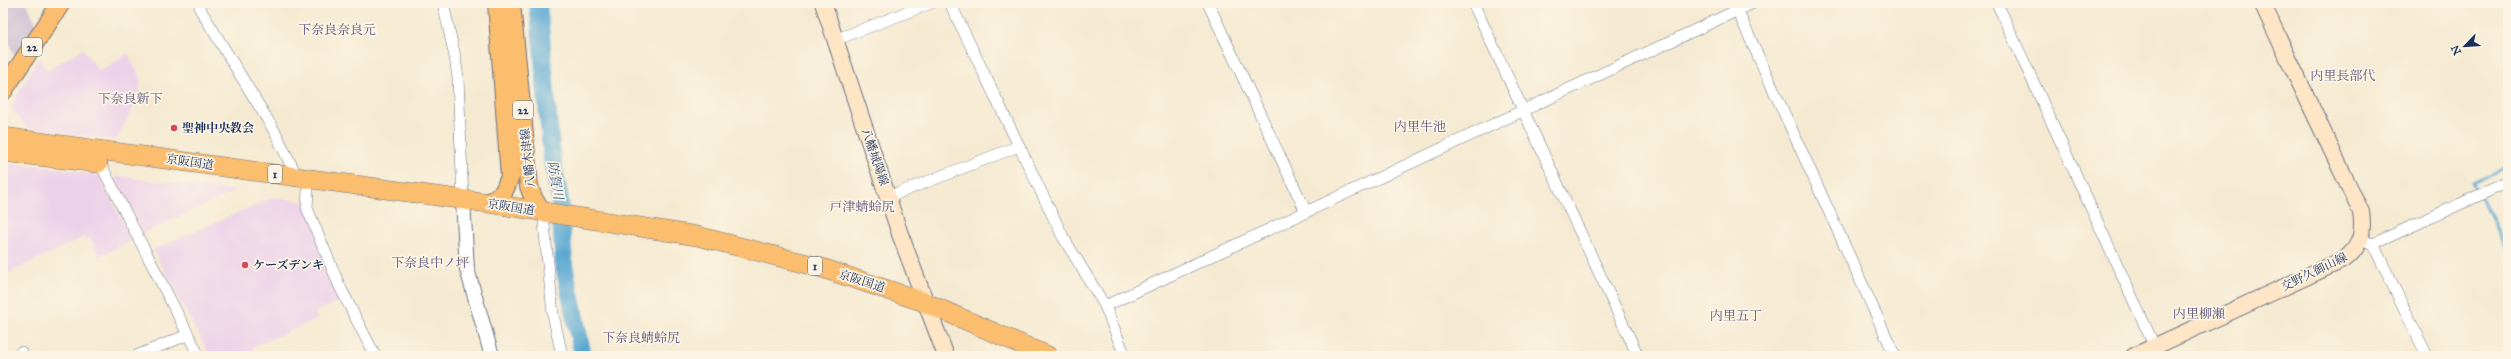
<svg xmlns="http://www.w3.org/2000/svg" width="2511" height="359" font-family="'IM FELL Great Primer','Noto Serif JP',serif">
  <rect width="100%" height="100%" fill="#fcf5e5"/>
  <filter id="ink" filterUnits="userSpaceOnUse"><feTurbulence type="fractalNoise" baseFrequency=".025" numOctaves="2"/><feDisplacementMap in="SourceGraphic" scale="8" xChannelSelector="R" yChannelSelector="G"/><feConvolveMatrix kernelMatrix="1 2 1 2 8 2 1 2 1" color-interpolation-filters="sRGB"/></filter>
  <filter id="wash" filterUnits="userSpaceOnUse"><feTurbulence type="fractalNoise" baseFrequency=".012" numOctaves="4" result="noise"/><feDisplacementMap in="SourceGraphic" scale="16" xChannelSelector="R" yChannelSelector="G"/><feGaussianBlur stdDeviation="0.9" result="paint"/><feColorMatrix in="noise" values="0 0 0 0 0 0 0 0 0 0 0 0 0 0 0 0 0 1.4 0 .05"/><feComposite in="paint" operator="in"/></filter>
  <g filter="url(#wash)">
    <rect width="100%" height="100%" fill="#f5ead1"/>
    <g fill="#edd1e9">
      <polygon points="83,49 99,71 128,54 141,79 139,96 116,140 27,128 11,108 38,58 47,70"/>
      <polygon points="3,164 45,166 99,175 132,241 99,256 90,238 86,240 84,237 3,276"/>
      <polygon points="116,176 236,191 143,233 116,179"/>
      <polygon points="273,197 305,202 345,299 315,312 318,319 252,347 256,356 210,356 153,250"/>
    </g>
    <polygon fill="#ccbfd4" points="3,3 27,3 37,27 17,61 6,37 3,37"/>
    <g fill="none" stroke-linecap="round" stroke-linejoin="round">
      <g stroke="#58a7d2" stroke-width="3">
        <polyline points="2478,193 2472,183 2508,167"/>
        <polyline points="2481,197 2508,254"/>
      </g>
      <polyline stroke="#58a7d2" stroke-width="18" points="538,3 552,160 560,200 564,265 583,356"/>
    </g>
  </g>
  <g filter="url(#ink)">
    <g fill="none" stroke-linecap="round" stroke-linejoin="round">
      <defs>
        <g id="minor">
          <polyline points="200,3 200,9 275,132 297,177"/>
          <polyline points="443,3 455,57 458,78 463,200"/>
          <polyline points="950,3 1063,237 1105,306 1125,356"/>
          <polyline points="1208,3 1306,212"/>
          <polyline points="1473,3 1638,356"/>
          <polyline points="1734,3 1895,356"/>
          <polyline points="1997,3 2159,356"/>
          <polyline points="835,40 931,3"/>
          <polyline points="100,163 199,356"/>
          <polyline points="308,190 307,208 340,287 375,356"/>
          <polyline points="888,197 1019,146"/>
          <polyline points="544,224 553,314 562,356"/>
          <polyline points="2361,239 2373,244 2508,182"/>
          <polyline points="2373,244 2427,356"/>
          <polyline points="1105,306 1753,3"/>
          <polyline points="21,352 24,356"/>
          <polyline points="136,356 187,335"/>
        </g>
        <polyline id="tertiary" points="463,200 467,269 492,356"/>
        <g id="secondary">
          <polyline points="823,3 900,234 946,356"/>
          <path d="M 2134,356 L 2345,259 C 2361,246 2364,233 2361,212 L 2262,3"/>
        </g>
        <g id="primary">
          <polyline points="511,3 529,186 534,200 544,213"/>
          <polyline points="3,91 61,3"/>
          <polyline points="488,203 503,193 510,177 497,3"/>
        </g>
        <g id="trunk">
          <polyline points="3,137 488,203 697,236 819,267 924,302 1048,356"/>
          <polyline points="3,152 98,163"/>
        </g>
      </defs>
      <use href="#minor" stroke="#677086" stroke-width="12"/>
      <use href="#tertiary" stroke="#677086" stroke-width="16"/>
      <use href="#secondary" stroke="#677086" stroke-width="18"/>
      <use href="#primary" stroke="#677086" stroke-width="20"/>
      <use href="#trunk" stroke="#677086" stroke-width="20"/>
      <use href="#minor" stroke="#fff" stroke-width="11"/>
      <use href="#tertiary" stroke="#fff" stroke-width="14"/>
      <use href="#secondary" stroke="#fde5c5" stroke-width="16"/>
      <use href="#primary" stroke="#fbbd6e" stroke-width="18"/>
      <use href="#trunk" stroke="#fbbd6e" stroke-width="19"/>
    </g>
  </g>
  <g fill="#d1495b" stroke="#fcf5e5" stroke-width="1.5">
    <circle cx="174" cy="128" r="4"/>
    <circle cx="245" cy="265" r="4"/>
  </g>
  <g text-anchor="middle" stroke-width="3.5" stroke-linejoin="round" paint-order="stroke">
    <g fill="#fcf5e5" stroke="#5e6a86" stroke-width="1">
      <rect x="22" y="38" width="20" height="18" rx="3"/>
      <rect x="513" y="101" width="20" height="18" rx="3"/>
      <rect x="268" y="165" width="14" height="18" rx="3"/>
      <rect x="808" y="257" width="14" height="18" rx="3"/>
    </g>
    <g font-size="11" font-weight="bold" fill="#1b2f5e">
      <text x="32" y="51">22</text>
      <text x="523" y="114">22</text>
      <text x="275" y="178">1</text>
      <text x="815" y="270">1</text>
    </g>
    <g font-size="12" font-weight="bold" fill="#1b2f5e" stroke="#fcf5e5" text-anchor="start">
      <text x="182" y="132">聖神中央教会</text>
      <text x="253" y="269">ケーズデンキ</text>
    </g>
    <g font-size="12" fill="#1b2f5e" stroke="#fcf5e5">
      <text transform="translate(875 157) rotate(71)" y="4">八幡城陽線</text>
      <text transform="translate(528 158) rotate(-96)" y="4">八幡木津線</text>
      <text transform="translate(190 162) rotate(8)" y="4">京阪国道</text>
      <text transform="translate(511 207) rotate(9)" y="4">京阪国道</text>
      <text transform="translate(2314 272) rotate(-26)" y="4">交野久御山線</text>
      <text transform="translate(862 281) rotate(18)" y="4">京阪国道</text>
    </g>
    <g font-size="13" fill="#5c567f" stroke="#fcf5e5">
      <text x="337" y="34">下奈良奈良元</text>
      <text x="2343" y="80">内里長部代</text>
      <text x="130" y="103">下奈良新下</text>
      <text x="1420" y="131">内里牛池</text>
      <text x="862" y="211">戸津蜻蛉尻</text>
      <text x="430" y="267">下奈良中ノ坪</text>
      <text x="2199" y="318">内里柳瀬</text>
      <text x="1736" y="320">内里五丁</text>
      <text x="641" y="342">下奈良蜻蛉尻</text>
    </g>
    <g font-size="13" font-style="italic" fill="#305987" stroke="#fcf5e5">
      <text transform="translate(556 180) rotate(80)" y="5">防賀川</text>
    </g>
  </g>
  <rect width="2511" height="359" fill="none" stroke="#fcf5e5" stroke-width="16"/>
  <g transform="translate(2465 46) rotate(245)" stroke="#fcf5e5" stroke-width="3" paint-order="stroke">
  <path d="M0-3L7 15L0 10L-7 15Z" fill="#1b2f5e"/>
  <text y="-6" font-size="11" font-weight="bold" text-anchor="middle" fill="#1b2f5e">N</text>
  </g>
</svg>
